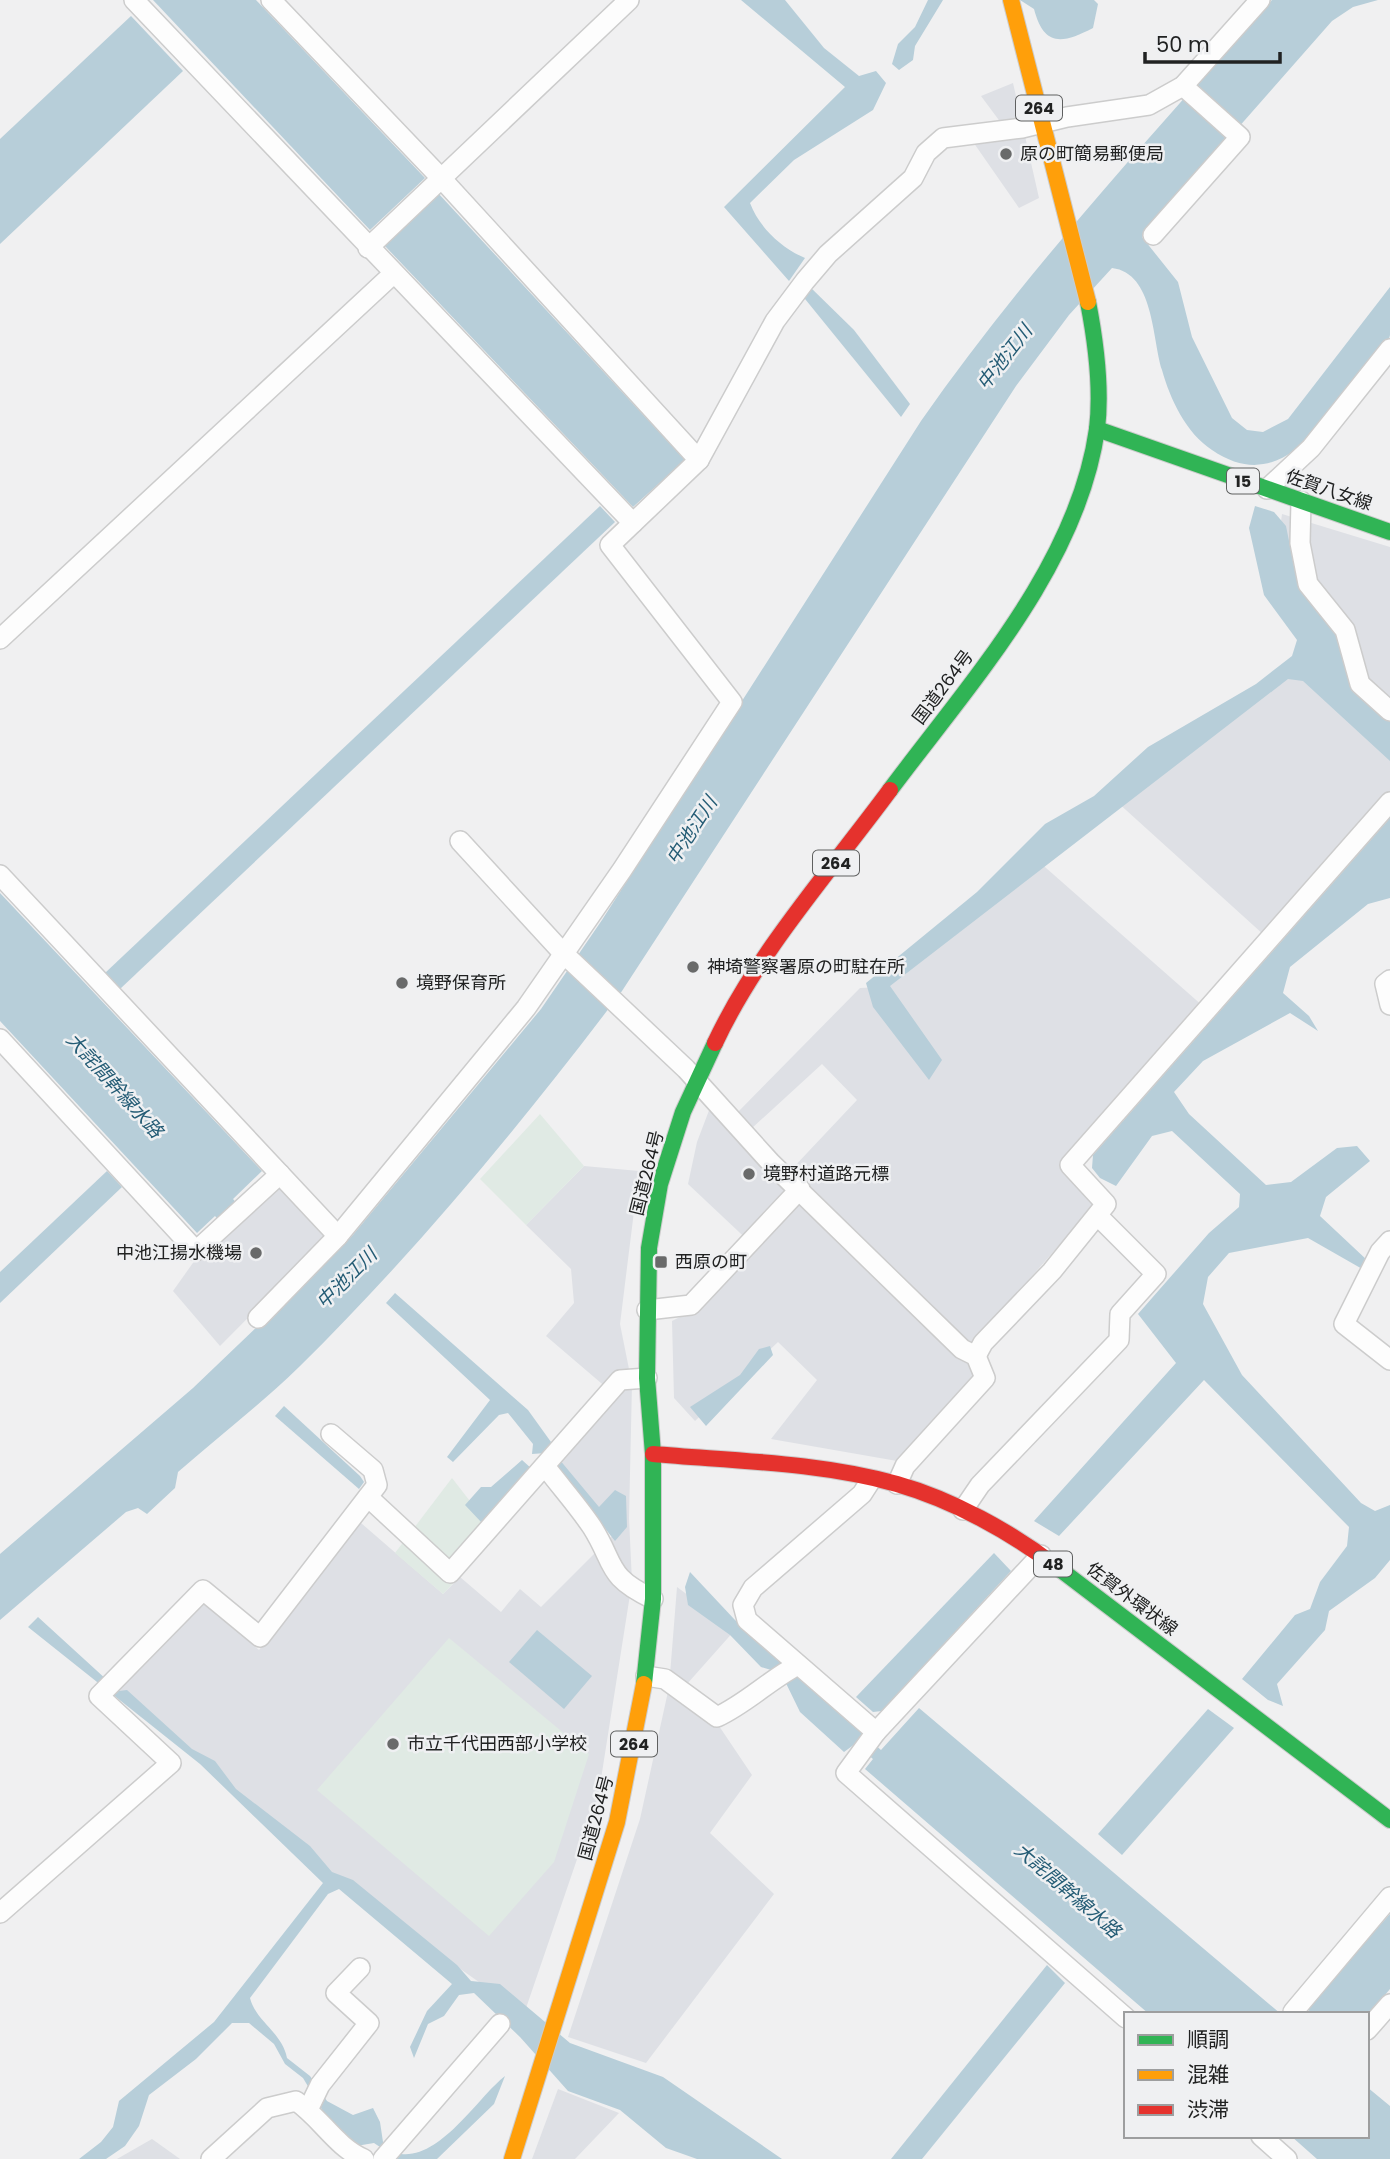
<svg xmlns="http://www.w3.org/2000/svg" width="1390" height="2159" font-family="Poppins,'Noto Sans JP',sans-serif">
  <rect width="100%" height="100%" fill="#f0f0f1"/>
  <g fill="#dee0e5" fill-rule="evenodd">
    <polygon points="1013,83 1039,198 1019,208 971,139 1007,131 981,96"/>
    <polygon points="1282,514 1390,547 1390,812 1274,944 1116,801 1318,647 1273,580"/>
    <path d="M 1037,860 L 1212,1014 L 1071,1176 L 1095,1204 L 971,1346 L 983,1373 L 897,1461 L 771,1439 L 817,1380 L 778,1342 L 695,1421 L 674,1398 L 672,1321 L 702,1306 L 756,1248 L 688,1184 L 697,1142 L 716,1092 L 737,1113 L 860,988 L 882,987 ZM 822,1064 L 857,1100 L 791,1170 L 751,1129 Z"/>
    <polygon points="584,1166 639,1171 620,1324 632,1384 629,1518 632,1582 598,1798 524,2014 333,1879 116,1690 202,1601 259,1650 361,1523 443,1594 460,1577 501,1612 520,1589 541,1607 615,1533 549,1451 608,1389 546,1336 574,1303 571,1269 526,1225"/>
    <polygon points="278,1185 327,1238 220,1346 173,1291 195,1260"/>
    <polygon points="677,1587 735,1630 679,1693 717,1723 752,1775 710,1833 774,1894 646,2063 568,2037 640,1819 669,1687"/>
    <polygon points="558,2089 619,2113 575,2159 532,2159"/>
    <polygon points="152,2139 180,2159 117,2159"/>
  </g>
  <g fill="#e0eae4">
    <polygon points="540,1114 584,1166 526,1225 480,1179"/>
    <polygon points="452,1478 497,1536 443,1594 395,1553"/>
    <polygon points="449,1638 589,1754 554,1862 489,1936 317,1790"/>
  </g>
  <g fill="#b7ced9">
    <polygon points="153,0 256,0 425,178 370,230"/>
    <path d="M 741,0 L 785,0 L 824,48 L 859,76 L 876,71 L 886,83 L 873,110 L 794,160 L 750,203 C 759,227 781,248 805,258 L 789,281 L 724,207 L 845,87 Z"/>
    <polygon points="928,0 943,0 915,46 913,60 899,70 892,64 898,44 915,27"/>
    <path d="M 1020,0 L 1094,0 L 1098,4 L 1093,28 C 1062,44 1044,47 1034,9 Z"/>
    <path d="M 1272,0 L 1378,0 L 1353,7 L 1332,21 L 1142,237 L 1178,282 L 1192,337 L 1232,418 L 1247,430 L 1263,432 L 1288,419 L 1390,287 C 1390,302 1390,321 1390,335 C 1388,347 1363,371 1355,382 C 1319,428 1278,495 1212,450 C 1186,433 1170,399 1162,370 C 1152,338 1154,273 1112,268 L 1069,315 L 1016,386 L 622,991 C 524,1121 415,1253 299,1367 C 261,1404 218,1437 178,1472 L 175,1488 L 147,1514 L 138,1508 L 126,1512 L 0,1620 L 0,1554 L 193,1388 L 352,1236 L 541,1009 L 602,920 L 921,421 C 1026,271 1150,137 1272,0 Z"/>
    <polygon points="131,16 183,71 0,244 0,139"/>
    <polygon points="438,193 685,460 633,507 384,245"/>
    <polygon points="808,285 854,330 910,404 901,417 801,294"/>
    <polygon points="600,506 615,522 120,989 105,973"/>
    <polygon points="1255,506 1274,512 1286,526 1294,566 1304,590 1336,632 1354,690 1390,722 1390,761 1303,681 1288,679 890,986 942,1060 929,1080 873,1007 866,983 977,892 1045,824 1094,796 1148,747 1256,684 1292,656 1297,640 1264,595 1249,528"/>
    <polygon points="1390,818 1390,898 1368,904 1290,967 1283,993 1309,1016 1318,1031 1290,1013 1203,1061 1174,1092 1189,1114 1266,1185 1291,1182 1337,1148 1357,1146 1370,1161 1326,1197 1320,1216 1368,1261 1364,1270 1308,1238 1229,1253 1208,1277 1203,1304 1242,1375 1361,1503 1375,1511 1390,1505 1390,1560 1375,1578 1329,1611 1325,1630 1277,1684 1283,1706 1268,1700 1242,1679 1295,1615 1310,1609 1320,1582 1347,1546 1349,1527 1204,1380 1059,1536 1034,1521 1176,1363 1138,1314 1209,1233 1239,1207 1240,1194 1172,1131 1152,1136 1116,1186 1100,1178 1092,1168 1093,1155"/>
    <polygon points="0,893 262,1171 233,1199 239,1206 221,1223 215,1216 197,1233 0,1021"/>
    <polygon points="107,1171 122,1187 0,1303 0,1272"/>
    <polygon points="395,1293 528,1410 551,1442 546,1453 532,1454 533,1444 508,1413 499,1415 453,1462 447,1457 490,1400 386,1303"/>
    <polygon points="770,1346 773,1355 706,1426 690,1407 740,1375 759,1349"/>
    <polygon points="284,1406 360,1476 364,1482 359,1489 275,1416"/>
    <polygon points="559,1459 599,1507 615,1490 626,1496 627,1527 615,1541 554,1464"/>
    <polygon points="522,1460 532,1469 482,1523 465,1505 481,1487 491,1487"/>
    <polygon points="994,1553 1011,1571 882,1711 873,1712 856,1697"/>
    <polygon points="690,1572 735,1620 881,1750 919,1708 1281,2014 1149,2014 865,1769 873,1759 855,1744 844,1752 800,1712 781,1673 761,1667 730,1635 688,1605 685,1587"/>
    <path d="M 38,1617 L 119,1691 L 127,1690 L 192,1749 L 215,1761 L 236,1789 L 310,1846 L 332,1872 L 353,1880 L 457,1965 L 471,1981 L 500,1984 L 570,2043 L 663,2077 L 782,2159 L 697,2159 L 666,2148 L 620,2110 L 568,2091 L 520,2037 L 474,1993 L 459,1995 L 444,2016 L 428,2024 L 414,2058 L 410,2047 L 427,2011 L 452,1984 L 339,1889 L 328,1894 L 250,1998 C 256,2022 282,2032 287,2058 L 310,2076 L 327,2101 L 353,2115 L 373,2108 L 380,2122 L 383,2142 C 388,2145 394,2152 401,2154 C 441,2159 479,2096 505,2076 L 494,2104 L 437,2159 L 398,2159 L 374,2143 L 356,2146 L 333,2128 L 303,2078 L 285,2064 L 274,2044 L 249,2023 L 232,2023 L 196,2059 L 149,2095 L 139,2126 L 125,2146 L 106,2159 L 79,2159 L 101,2142 L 113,2127 L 119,2101 L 214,2022 L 323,1883 L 200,1764 L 28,1627 Z"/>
    <polygon points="537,1630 592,1676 564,1709 509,1662"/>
    <polygon points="1208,1709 1234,1728 1122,1855 1098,1834"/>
    <polygon points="1390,1914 1390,1989 1367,2016 1313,2014 1306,2008"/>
    <polygon points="1047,1965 1065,1983 922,2159 891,2159"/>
    <polygon points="1367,2087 1390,2106 1390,2159 1317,2159 1291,2136 1367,2136"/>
  </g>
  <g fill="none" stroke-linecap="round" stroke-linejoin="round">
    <defs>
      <g id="street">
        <polyline points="134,0 633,523 610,545 732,702 622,870 526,1008 338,1236 258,1318"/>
        <polyline points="271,0 441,178 699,460"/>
        <polyline points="1153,235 1240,137 1183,86"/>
        <polyline points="368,248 629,0"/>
        <polyline points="1267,489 1311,448 1390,349"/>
        <polyline points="1301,501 1300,543 1308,584 1345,630 1360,684 1390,711"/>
        <polyline points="633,523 699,460 775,321 805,281 828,254 913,178 926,153 943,138 1022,128 1067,117 1149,105 1183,86 1260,0"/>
        <polyline points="0,639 393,274"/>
        <polyline points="460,841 563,953 686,1069 771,1163 962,1349 976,1356 985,1378 905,1466 897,1484"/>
        <polyline points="0,875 338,1236"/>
        <polyline points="1390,980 1385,984 1390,1005"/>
        <polyline points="0,1039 196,1251 280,1174"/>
        <polyline points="1390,1241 1380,1252 1344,1324 1390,1360"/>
        <polyline points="647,1310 691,1305 800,1189"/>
        <polyline points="976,1356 983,1343 1052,1271 1106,1204 1070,1165 1390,802"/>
        <path d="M 545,1466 C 560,1486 578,1506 592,1527 C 616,1565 605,1576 653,1599"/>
        <polyline points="871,1480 862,1494 753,1588 743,1605 747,1620 876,1732"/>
        <polyline points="368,1497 450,1573 620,1380 647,1378"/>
        <polyline points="963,1510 980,1485 1119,1340 1120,1314 1156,1274 1098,1216"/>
        <polyline points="1041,1555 876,1732 846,1773 1126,2018"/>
        <path d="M 646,1676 L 665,1679 L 717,1717 C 747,1703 769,1680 798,1665"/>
        <polyline points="0,1913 171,1763 99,1696 203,1590 260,1637 377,1485 373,1470 331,1434"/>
        <polyline points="1293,2012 1390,1897"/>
        <polyline points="1367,2030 1390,2004"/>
        <polyline points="308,2110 320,2085 369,2023 336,1993 360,1968"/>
        <polyline points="1261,2136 1287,2159"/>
        <path d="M 211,2159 L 267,2108 L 296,2101 C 321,2118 336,2147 364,2159"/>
        <polyline points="383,2159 500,2024"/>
      </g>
      <g id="fast">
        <polyline points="1097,429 1390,532"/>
        <path d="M 890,790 C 969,684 1078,565 1097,429 C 1102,387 1096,343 1088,302"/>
        <polyline points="1057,1567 1390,1820"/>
        <polyline points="644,1684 653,1599 653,1454 647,1378 649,1248 660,1184 683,1112 715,1043"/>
      </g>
      <g id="slow">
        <polyline points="1011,0 1088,302"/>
        <polyline points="512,2159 617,1822 644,1684"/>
      </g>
      <g id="jam">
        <path d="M 715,1043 C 757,953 831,870 890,790"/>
        <path d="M 653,1454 C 733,1461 819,1462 897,1484 C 953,1500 1011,1532 1057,1567"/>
      </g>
    </defs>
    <use href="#street" stroke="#ccc" stroke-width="22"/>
    <use href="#fast" stroke="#ccc" stroke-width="18"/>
    <use href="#slow" stroke="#ccc" stroke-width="18"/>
    <use href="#jam" stroke="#ccc" stroke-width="18"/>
    <use href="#street" stroke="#fdfdfd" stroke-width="19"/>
    <use href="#fast" stroke="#30b455" stroke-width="16"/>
    <use href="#slow" stroke="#ff9f0a" stroke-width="16"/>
    <use href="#jam" stroke="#e5322d" stroke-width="16"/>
  </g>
  <g fill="#696a6a" stroke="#eff0f2" stroke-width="2.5">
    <circle cx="1006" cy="154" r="7"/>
    <circle cx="693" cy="967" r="7"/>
    <circle cx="402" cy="983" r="7"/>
    <circle cx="749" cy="1174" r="7"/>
    <circle cx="256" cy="1253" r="7"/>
    <rect x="654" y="1255" width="14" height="14" rx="3.5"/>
    <circle cx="393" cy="1744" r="7"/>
  </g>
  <g text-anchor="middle" stroke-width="5" stroke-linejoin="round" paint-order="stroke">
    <g fill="#eff0f2" stroke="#5f6060" stroke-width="2">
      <rect x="1016" y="95.5" width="46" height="25" rx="5"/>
      <rect x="1227" y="468.5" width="32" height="25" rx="5"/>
      <rect x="813" y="850.5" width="46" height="25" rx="5"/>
      <rect x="1034" y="1551.5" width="38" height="25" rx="5"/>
      <rect x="611" y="1731.5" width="46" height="25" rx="5"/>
    </g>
    <g font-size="16" font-weight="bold" fill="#212222">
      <text x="1039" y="114">264</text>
      <text x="1243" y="487">15</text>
      <text x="836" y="869">264</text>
      <text x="1053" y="1570">48</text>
      <text x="634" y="1750">264</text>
    </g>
    <g font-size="18" fill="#212222" stroke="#eff0f2" text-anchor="start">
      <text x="1020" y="160">原の町簡易郵便局</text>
      <text x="707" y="973">神埼警察署原の町駐在所</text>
      <text x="416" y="989">境野保育所</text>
      <text x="763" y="1180">境野村道路元標</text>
      <text x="242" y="1259" text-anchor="end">中池江揚水機場</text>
      <text x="675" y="1268">西原の町</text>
      <text x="407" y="1750">市立千代田西部小学校</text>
    </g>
    <g font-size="18" fill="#212222" stroke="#eff0f2">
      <text transform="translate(1329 490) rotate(19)" y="6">佐賀八女線</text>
      <text transform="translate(943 687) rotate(-53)" y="6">国道264号</text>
      <text transform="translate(647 1173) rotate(-76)" y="6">国道264号</text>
      <text transform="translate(1132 1599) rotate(37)" y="6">佐賀外環状線</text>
      <text transform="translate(596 1818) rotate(-75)" y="6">国道264号</text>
    </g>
    <g font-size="19" font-style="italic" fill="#245c75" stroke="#eff0f2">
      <text transform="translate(1004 357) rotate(-52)" y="7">中池江川</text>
      <text transform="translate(691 830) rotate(-57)" y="7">中池江川</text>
      <text transform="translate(115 1085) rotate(48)" y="7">大詫間幹線水路</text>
      <text transform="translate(346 1278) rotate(-45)" y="7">中池江川</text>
      <text transform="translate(1068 1890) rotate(41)" y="7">大詫間幹線水路</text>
    </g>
  </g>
  <rect x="1124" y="2012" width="245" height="126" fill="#eff0f2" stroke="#9d9e9f" stroke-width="2"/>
  <rect x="1138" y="2035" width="35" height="10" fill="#30b455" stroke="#9d9e9f" stroke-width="2"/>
  <text x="1187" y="2047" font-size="21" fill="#212222">順調</text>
  <rect x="1138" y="2070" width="35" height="10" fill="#ff9f0a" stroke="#9d9e9f" stroke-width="2"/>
  <text x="1187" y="2082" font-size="21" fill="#212222">混雑</text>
  <rect x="1138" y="2105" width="35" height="10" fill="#e5322d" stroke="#9d9e9f" stroke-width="2"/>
  <text x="1187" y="2117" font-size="21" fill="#212222">渋滞</text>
  <path d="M1145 52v10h135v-10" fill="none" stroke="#212222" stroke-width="3.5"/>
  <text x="1156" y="52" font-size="21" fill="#212222" stroke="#eff0f2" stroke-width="5" paint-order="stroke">50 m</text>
</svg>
